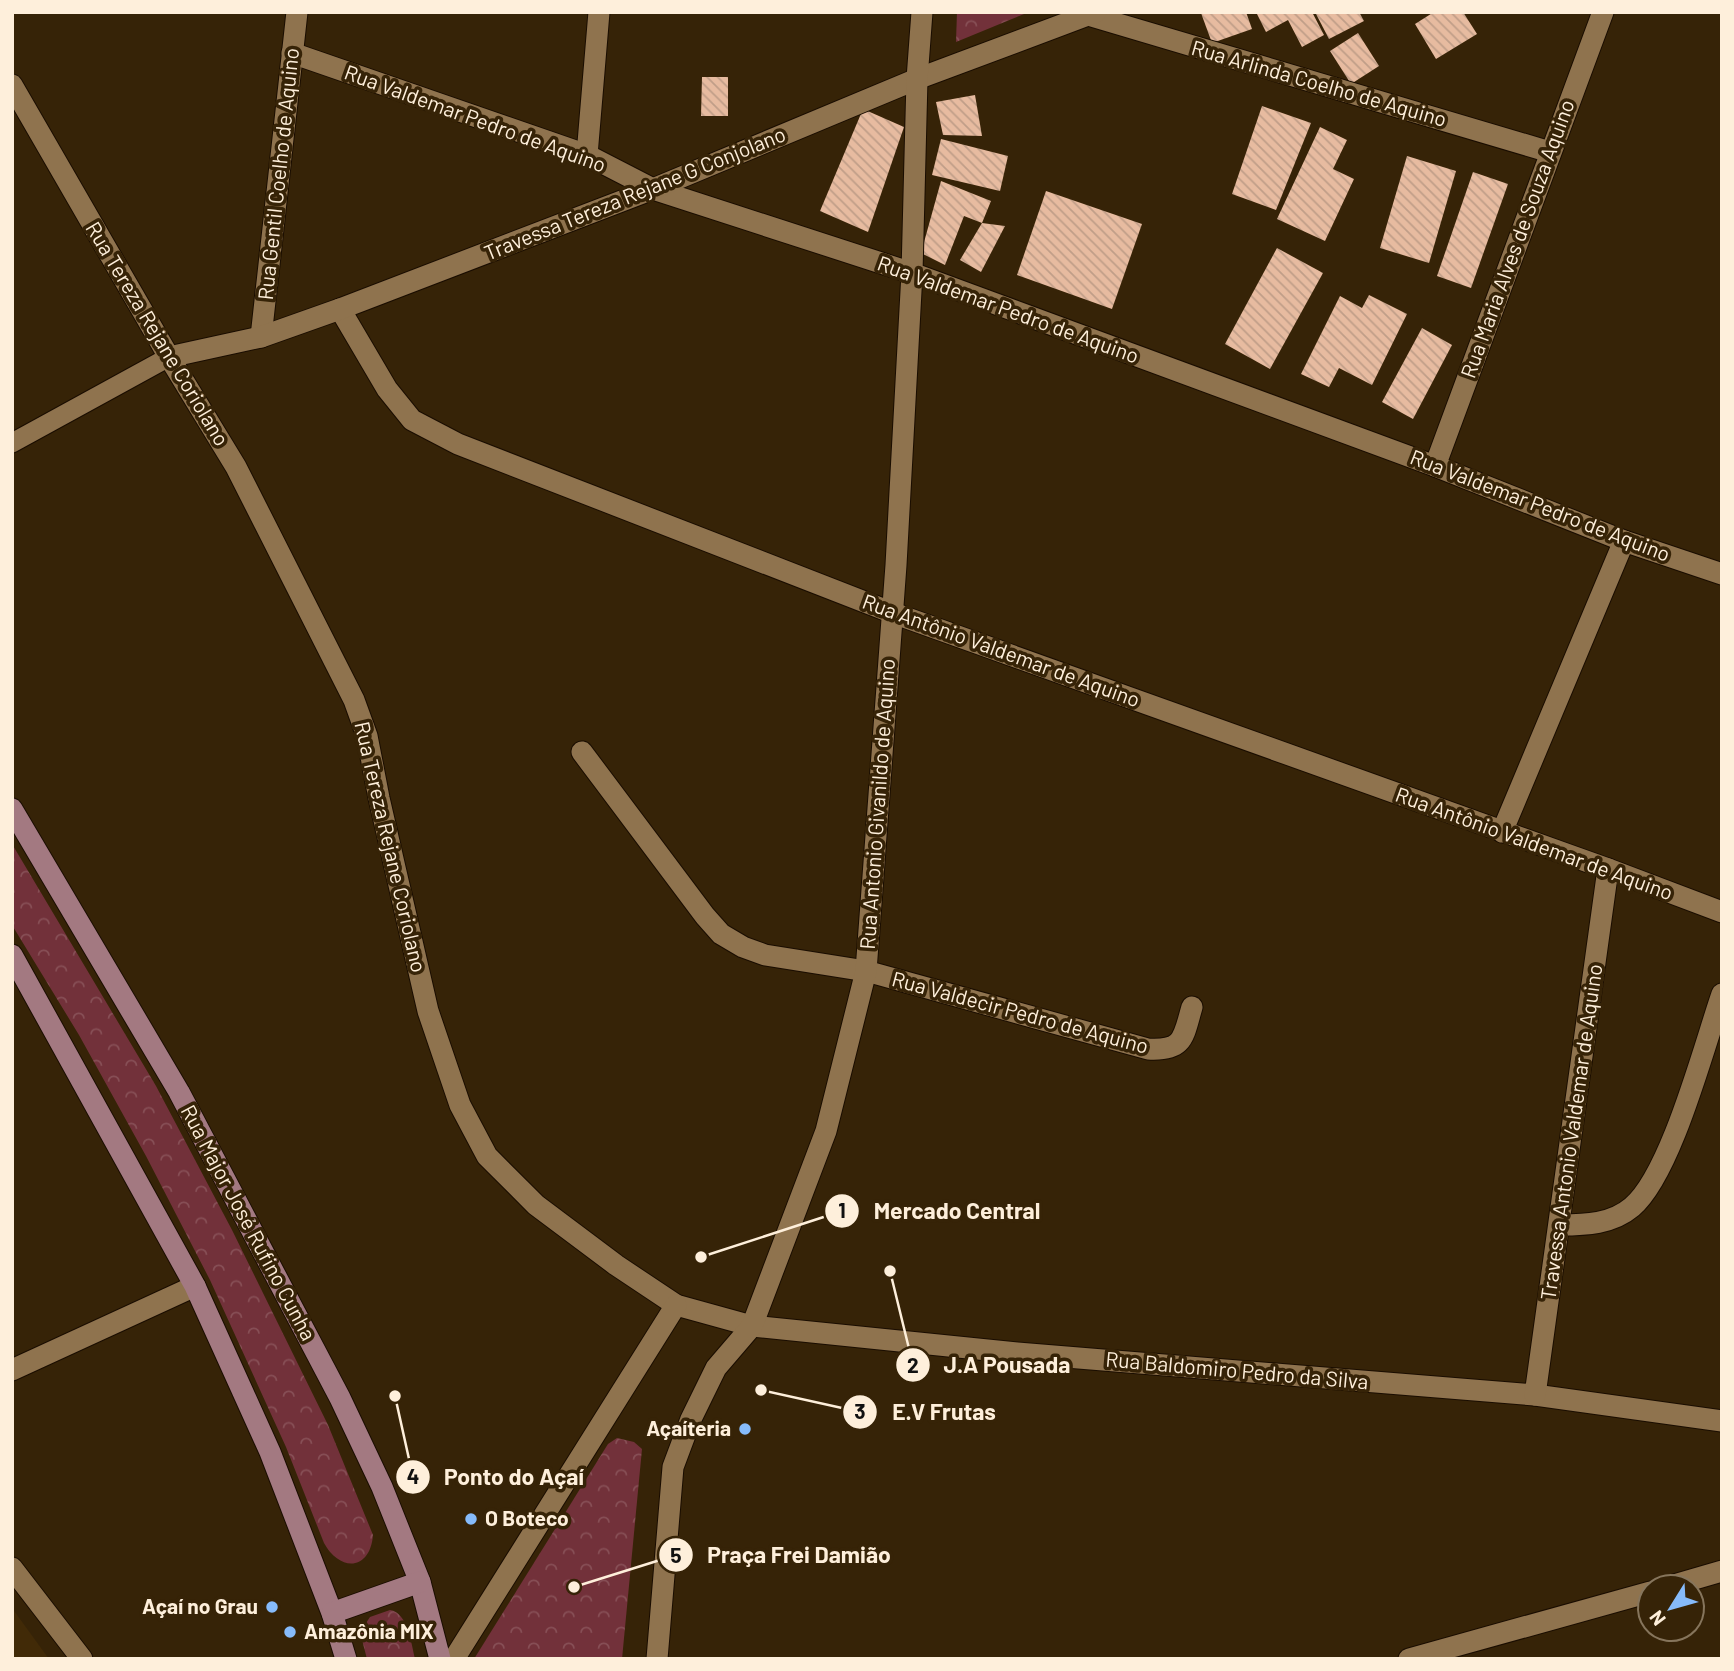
<svg xmlns="http://www.w3.org/2000/svg" width="1734" height="1671" font-family="Barlow,sans-serif">
  <defs>
    <pattern id="forest-crowns" width="20" height="18" patternUnits="userSpaceOnUse" patternTransform="scale(1.75)"><rect width="20" height="18" fill="#72313a"/><path d="M2 6a3 3 0 1 1 6 0M12 15a3 3 0 1 1 6 0" fill="none" stroke="#874f56"/></pattern>
    <pattern id="building-back-hatch" width="6" height="6" patternUnits="userSpaceOnUse" patternTransform="scale(1.75)"><rect width="6" height="6" fill="#e7bba0"/><path d="M-1 5l2 2M0 0l6 6M5-1l2 2" fill="none" stroke="#c09e88"/></pattern>
  </defs>
  <rect width="100%" height="100%" fill="#362307"/>
  <polygon fill="#412a07" points="12,1608 49,1659 12,1659"/>
  <g fill="url(#forest-crowns)">
    <polygon points="957,12 1029,12 956,42"/>
    <path d="M 12,844 L 156,1086 L 232,1230 L 328,1425 L 373,1535 C 370,1571 340,1572 324,1543 L 286,1447 L 210,1280 L 146,1156 L 79,1035 L 12,925 Z"/>
    <polygon points="617,1438 634,1442 642,1449 622,1659 474,1659 608,1444"/>
    <path d="M 390,1610 C 408,1613 411,1643 415,1659 L 367,1659 L 360,1632 L 370,1617 Z"/>
  </g>
  <g fill="url(#building-back-hatch)">
    <polygon points="1203,12 1246,12 1252,29 1212,43 1201,13"/>
    <polygon points="1256,12 1312,12 1324,35 1302,47 1288,20 1266,32"/>
    <polygon points="1315,12 1359,12 1364,21 1329,39"/>
    <polygon points="1434,12 1463,12 1477,34 1436,59 1415,24"/>
    <polygon points="1358,33 1379,66 1351,84 1330,51"/>
    <polygon points="702,77 728,77 728,116 701,116"/>
    <polygon points="975,95 982,136 943,135 936,102"/>
    <polygon points="1262,106 1311,123 1276,210 1232,194"/>
    <polygon points="863,109 904,127 868,232 820,211"/>
    <polygon points="1320,127 1347,140 1333,169 1354,179 1325,241 1277,219"/>
    <polygon points="941,139 1008,156 1000,191 932,175"/>
    <polygon points="1407,156 1456,171 1429,263 1380,248"/>
    <polygon points="1473,172 1508,184 1471,288 1437,276"/>
    <polygon points="941,181 991,201 982,223 964,216 945,265 921,253"/>
    <polygon points="1046,191 1142,224 1112,309 1017,275"/>
    <polygon points="982,223 1005,226 981,272 960,260"/>
    <polygon points="1277,248 1323,273 1270,369 1225,344"/>
    <polygon points="1369,295 1407,314 1372,385 1339,368 1329,387 1301,374 1340,296 1362,308"/>
    <polygon points="1422,328 1452,345 1413,419 1382,402"/>
  </g>
  <g fill="none" stroke-linecap="round" stroke-linejoin="round">
    <defs>
      <polyline id="lane" points="12,443 169,357"/>
      <g id="street">
        <polyline points="1088,15 1550,152"/>
        <polyline points="292,53 587,155 653,189 912,273 1435,466 1624,541 1722,574"/>
        <polyline points="12,85 169,357 236,467 354,700 367,736 379,798 428,1011 460,1105 487,1156 536,1205 616,1265 676,1305 752,1326 1017,1353 1535,1395 1722,1421"/>
        <polyline points="587,155 599,12"/>
        <polyline points="340,309 387,389 412,420 458,444 893,613 1608,869 1722,912"/>
        <polyline points="261,337 297,12"/>
        <polyline points="169,357 261,337 340,309 653,189 917,79 1096,12"/>
        <polyline points="1435,466 1603,12"/>
        <path d="M 582,752 L 705,916 L 721,934 L 743,947 L 765,955 L 866,971 L 1148,1049 C 1184,1051 1183,1038 1192,1007"/>
        <polyline points="1502,832 1624,541"/>
        <path d="M 1560,1225 C 1586,1225 1612,1224 1632,1207 C 1671,1174 1704,1046 1722,994"/>
        <polyline points="12,1370 195,1286"/>
        <polyline points="1535,1395 1608,869"/>
        <polyline points="12,1568 82,1659"/>
        <polyline points="1667,1587 1722,1571"/>
        <polyline points="454,1659 676,1305"/>
        <polyline points="657,1659 673,1467 691,1419 716,1368 752,1326 826,1131 866,971 896,565 912,273 917,79 922,12"/>
        <polyline points="1409,1659 1650,1592"/>
      </g>
      <g id="secondary">
        <polyline points="12,809 179,1092 340,1398 382,1487 420,1582 440,1659"/>
        <polyline points="12,955 195,1286 270,1452 332,1613 346,1659"/>
        <polyline points="332,1613 420,1582"/>
      </g>
    </defs>
    <use href="#lane" stroke="#1a0d00" stroke-width="21"/>
    <use href="#street" stroke="#1a0d00" stroke-width="23"/>
    <use href="#secondary" stroke="#1a0d00" stroke-width="23"/>
    <use href="#lane" stroke="#8f734e" stroke-width="19"/>
    <use href="#street" stroke="#8f734e" stroke-width="21"/>
    <use href="#secondary" stroke="#a37981" stroke-width="21"/>
  </g>
  <g fill="#86bbfb" stroke="#362307" stroke-width="2.5">
    <circle cx="745" cy="1429" r="7"/>
    <circle cx="471" cy="1519" r="7"/>
    <circle cx="272" cy="1607" r="7"/>
    <circle cx="290" cy="1632" r="7"/>
  </g>
  <g text-anchor="middle" stroke-width="7" stroke-linejoin="round" paint-order="stroke">
    <g font-size="21" fill="#feefdb" stroke="#362307">
      <text transform="translate(1319 84) rotate(16)" y="7">Rua Arlinda Coelho de Aquino</text>
      <text transform="translate(475 119) rotate(20)" y="7">Rua Valdemar Pedro de Aquino</text>
      <text transform="translate(279 174) rotate(-84)" y="7">Rua Gentil Coelho de Aquino</text>
      <text transform="translate(635 194) rotate(-22)" y="7">Travessa Tereza Rejane G Conjolano</text>
      <text transform="translate(1518 239) rotate(-70)" y="7">Rua Maria Alves de Souza Aquino</text>
      <text transform="translate(1008 310) rotate(20)" y="7">Rua Valdemar Pedro de Aquino</text>
      <text transform="translate(157 334) rotate(59)" y="7">Rua Tereza Rejane Coriolano</text>
      <text transform="translate(1540 506) rotate(21)" y="7">Rua Valdemar Pedro de Aquino</text>
      <text transform="translate(1001 651) rotate(20)" y="7">Rua Antônio Valdemar de Aquino</text>
      <text transform="translate(878 804) rotate(-86)" y="7">Rua Antonio Givanildo de Aquino</text>
      <text transform="translate(1534 844) rotate(20)" y="7">Rua Antônio Valdemar de Aquino</text>
      <text transform="translate(390 847) rotate(77)" y="7">Rua Tereza Rejane Coriolano</text>
      <text transform="translate(1020 1013) rotate(15)" y="7">Rua Valdecir Pedro de Aquino</text>
      <text transform="translate(1572 1132) rotate(-82)" y="7">Travessa Antonio Valdemar de Aquino</text>
      <text transform="translate(248 1223) rotate(62)" y="7">Rua Major José Rufino Cunha</text>
      <text transform="translate(1237 1371) rotate(5)" y="7">Rua Baldomiro Pedro da Silva</text>
    </g>
    <g font-size="21" font-weight="bold" fill="#feefdb" stroke="#362307" text-anchor="end">
      <text x="731" y="1436">Açaíteria</text>
      <text x="485" y="1526" text-anchor="start">O Boteco</text>
      <text x="258" y="1614">Açaí no Grau</text>
      <text x="304" y="1639" text-anchor="start">Amazônia MIX</text>
    </g>
  </g>
  <path fill="none" stroke="#feefdb" stroke-width="2.5" d="M701 1257L842 1211M890 1271L913 1365M761 1390L860 1412M395 1396L413 1477M574 1587L676 1555"/>
  <g fill="#feefdb" stroke="#362307" stroke-width="2.5">
    <circle cx="701" cy="1257" r="7"/>
    <circle cx="890" cy="1271" r="7"/>
    <circle cx="761" cy="1390" r="7"/>
    <circle cx="395" cy="1396" r="7"/>
    <circle cx="574" cy="1587" r="7"/>
    <circle cx="842" cy="1211" r="18"/>
    <circle cx="913" cy="1365" r="18"/>
    <circle cx="860" cy="1412" r="18"/>
    <circle cx="413" cy="1477" r="18"/>
    <circle cx="676" cy="1555" r="18"/>
  </g>
  <g font-size="21" text-anchor="middle" font-weight="bold" fill="#111">
    <text x="842" y="1218">1</text>
    <text x="913" y="1373">2</text>
    <text x="860" y="1419">3</text>
    <text x="413" y="1484">4</text>
    <text x="676" y="1563">5</text>
  </g>
  <g font-size="23" text-anchor="middle" font-weight="bold" fill="#feefdb" stroke="#362307" stroke-width="7" stroke-linejoin="round" paint-order="stroke">
    <text x="957" y="1219">Mercado Central</text>
    <text x="1007" y="1373">J.A Pousada</text>
    <text x="944" y="1420">E.V Frutas</text>
    <text x="514" y="1485">Ponto do Açaí</text>
    <text x="799" y="1563">Praça Frei Damião</text>
  </g>
  <rect width="1734" height="1671" fill="none" stroke="#feefdb" stroke-width="28"/>
  <g transform="translate(1671 1608) rotate(233)"><circle r="33" fill="#362307" stroke="#86755c" stroke-width="2"/>
  <path d="M0-5L12 26L0 18L-12 26Z" fill="#86bbfb"/>
  <text y="-10" font-size="19" font-weight="bold" text-anchor="middle" fill="#feefdb">N</text>
  </g>
</svg>
